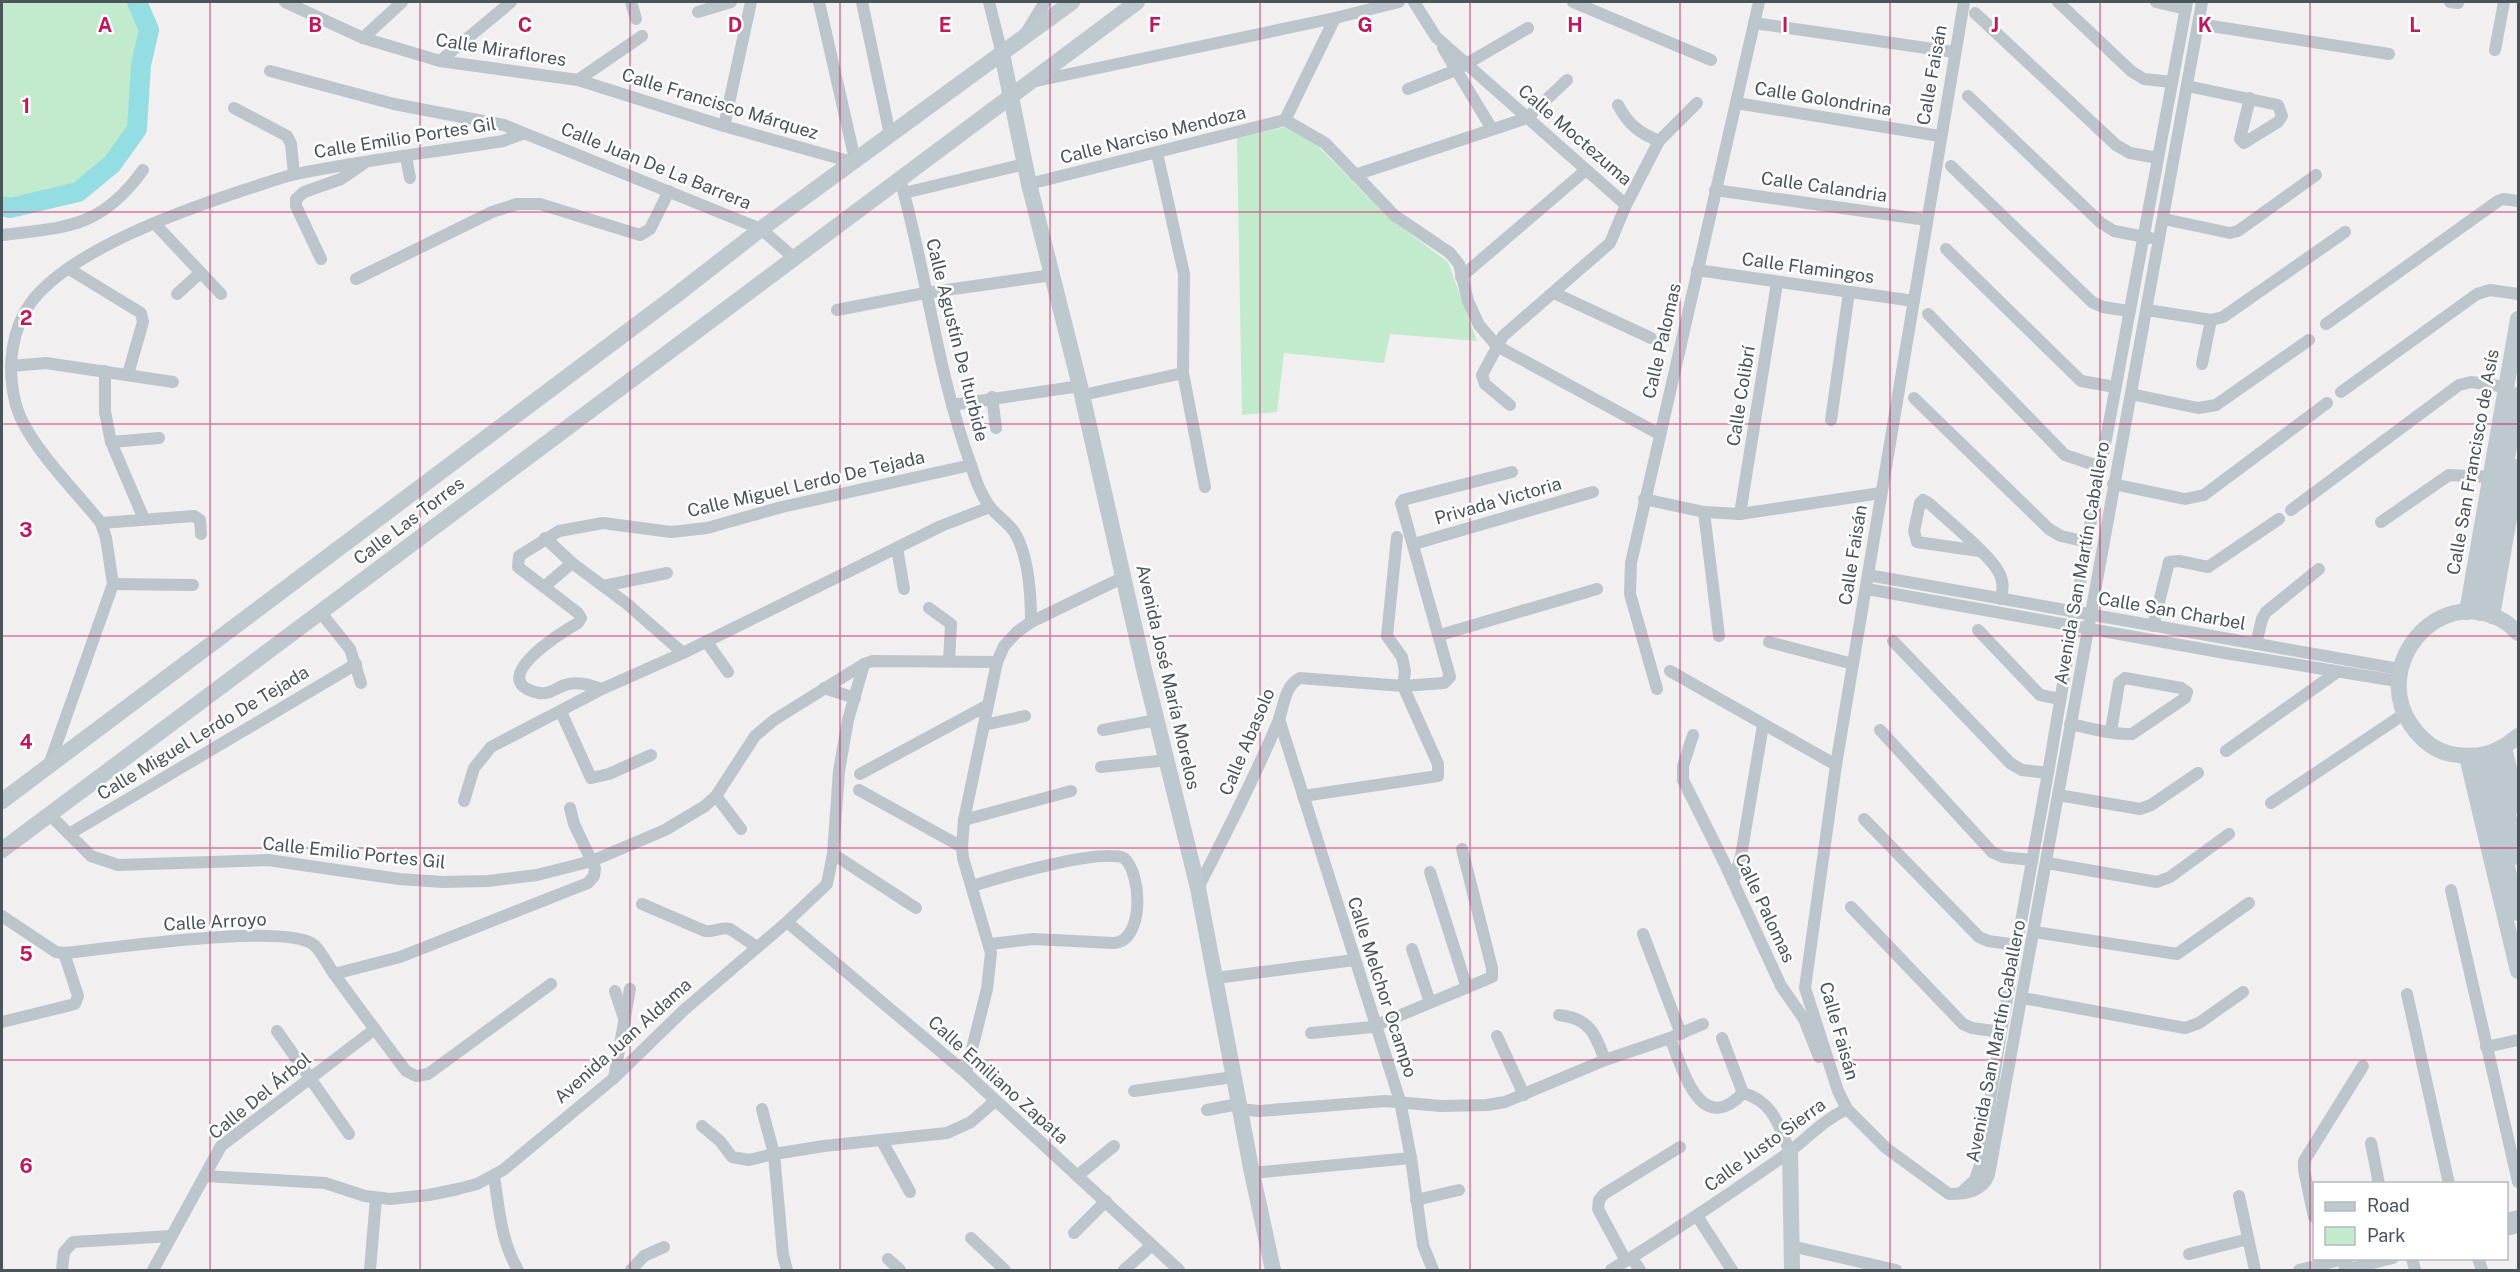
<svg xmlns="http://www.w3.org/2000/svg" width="2520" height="1272" font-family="'Public Sans',sans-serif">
  <rect width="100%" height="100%" fill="#f1eff0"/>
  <g fill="#c2eacc">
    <polygon points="2,2 137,2 149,30 141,65 137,129 112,164 78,192 10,207 2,206"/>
    <polygon points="1285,127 1315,143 1386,216 1448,262 1477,341 1390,334 1384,363 1284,353 1277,412 1242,415 1237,138"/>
  </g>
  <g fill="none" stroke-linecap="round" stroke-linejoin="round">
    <polyline stroke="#94dee3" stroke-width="20" points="2,206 10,208 78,192 112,164 137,129 141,65 149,30 137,2"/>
    <g stroke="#bcc5cb" stroke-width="12">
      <polyline points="285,2 363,38 440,61 578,80 724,126 852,162"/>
      <polyline points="631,2 636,19"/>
      <polyline points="819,2 855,160"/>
      <polyline points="862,2 890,135"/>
      <polyline points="989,2 1002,54"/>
      <polyline points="1414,2 1436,37 1626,205"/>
      <polyline points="1573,2 1711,60"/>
      <path d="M 1964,2 L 1836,765 L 1805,988 L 1838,1091 L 1847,1109 L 1886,1148 L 1949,1194 C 1966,1194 1982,1192 1989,1175 L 2202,2"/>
      <polyline points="2058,2 2131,71 2144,79 2172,82"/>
      <polyline points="2156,2 2186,9"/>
      <polyline points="2450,2 2458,3"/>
      <polyline points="698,12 731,2"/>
      <polyline points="1975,13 2116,145 2130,153 2158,158"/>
      <polyline points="1754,23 1954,52"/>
      <polyline points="2199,24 2389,54"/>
      <polyline points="1026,33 1045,2"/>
      <polyline points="363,38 402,2"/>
      <polyline points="1443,48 1492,129"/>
      <polyline points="2495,50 2504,2"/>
      <polyline points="440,61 511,2"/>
      <polyline points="270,71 394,104 504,125 761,229 793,257"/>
      <polyline points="578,80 642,36"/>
      <polyline points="1036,81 1335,18 1399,2"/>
      <polyline points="2187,86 2278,105 2282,116 2278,122 2244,143 2240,139 2250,98"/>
      <polyline points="1408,89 1456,70 1528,28"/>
      <polyline points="1968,96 2101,223 2114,231 2150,238"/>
      <polyline points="1736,103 1940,136"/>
      <path d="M 1618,105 C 1628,124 1639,133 1659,141"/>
      <polyline points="234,108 287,136 291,144 294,174"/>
      <polyline points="1285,120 1335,18"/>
      <polyline points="724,126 751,2"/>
      <polyline points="1157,153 1184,274 1183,373 1205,487"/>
      <polyline points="406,157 410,178"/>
      <polyline points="1951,166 2092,302 2103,307 2129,311"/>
      <polyline points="1355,175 1527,118 1567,80"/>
      <path d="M 900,179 C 927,273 937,373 971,465 C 975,479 981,495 990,507 C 997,516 1008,522 1015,533 C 1029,557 1031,594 1031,622"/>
      <polyline points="1029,184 1285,120 1325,143 1394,215 1450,253 1459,264 1468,301 1479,325 1497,346 1659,434"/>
      <polyline points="1715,190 1927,220"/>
      <polyline points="904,193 1025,164"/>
      <polyline points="2164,219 2230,233 2238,231 2316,175"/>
      <polyline points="155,224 221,294"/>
      <path d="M 2,235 C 68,227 101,228 143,170"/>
      <polyline points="1946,249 2081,381 2115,387"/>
      <polyline points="321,259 296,206 296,199 304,192 341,179 363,164"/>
      <polyline points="69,269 141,313 143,322 128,374"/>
      <polyline points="1697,270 1914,301"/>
      <polyline points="1461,277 1586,170"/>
      <polyline points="356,279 492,212 517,204 540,204 640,235 650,229 669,191"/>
      <polyline points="1554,293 1651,338"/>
      <polyline points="177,294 200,273"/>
      <polyline points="837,310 925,293 1052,275"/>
      <polyline points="2147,310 2211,320 2223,317 2345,232"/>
      <polyline points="1928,314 2065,455 2101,467"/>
      <polyline points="2326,324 2498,201 2503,199 2518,201"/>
      <polyline points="2202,364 2211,320"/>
      <polyline points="11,366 46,363 173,382"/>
      <polyline points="105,371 105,412 111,442 144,519"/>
      <polyline points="2341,392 2477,294 2490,290 2518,294"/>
      <polyline points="2131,394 2198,408 2216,405 2309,340"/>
      <polyline points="1083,395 1183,373"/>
      <polyline points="992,397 996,428"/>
      <polyline points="1914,398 2049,529 2061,536 2087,542"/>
      <polyline points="952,405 1080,386"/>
      <polyline points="1510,405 1485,384 1482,375 1503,336 1610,243 1626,205 1659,141 1697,103"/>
      <polyline points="1831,420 1849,292"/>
      <polyline points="111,442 159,438"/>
      <polyline points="2113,484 2185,499 2204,495 2327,403"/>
      <polyline points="1644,499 1704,512 1740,514 1881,493"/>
      <polyline points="2291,510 2459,385 2471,382 2506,387"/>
      <polyline points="1704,512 1719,636"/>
      <polyline points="1740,514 1777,283"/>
      <polyline points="2381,522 2449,475 2490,477"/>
      <polyline points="101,523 194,516 200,520 201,534"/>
      <polyline points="545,538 572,563 626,603 683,653"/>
      <polyline points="1414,544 1593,492"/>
      <polyline points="897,548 904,589"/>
      <path d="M 1979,551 L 1917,542 L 1914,531 L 1920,503 L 1923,500 L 1930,504 C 1947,520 1988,553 1998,571 C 2004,580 2003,589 2001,599"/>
      <polyline points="1868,575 2399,669"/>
      <polyline points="113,584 193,585"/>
      <polyline points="603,586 667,573"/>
      <polyline points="544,587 572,563"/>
      <polyline points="1867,589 2225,653 2397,681"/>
      <polyline points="929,608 951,624 949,661"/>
      <polyline points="321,613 350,649 361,683"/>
      <polyline points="2153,626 2169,562 2179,561 2208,567 2279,519"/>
      <polyline points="1978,630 2040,695 2060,699"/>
      <polyline points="1440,635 1597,589"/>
      <polyline points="706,641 728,672"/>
      <polyline points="1893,641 2010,763 2022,770 2048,773"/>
      <polyline points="1769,642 1853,664"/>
      <polyline points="2256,644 2262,619 2266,612 2319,569"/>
      <polyline points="1670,671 1836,765"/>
      <polyline points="824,688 855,698"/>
      <path d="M 602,689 C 589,685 578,681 565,685 C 556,688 549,695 539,693 C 483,681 562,632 578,623 L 581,618 L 578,613 L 518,567 L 519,556 L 559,531 L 603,523 L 671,532 L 707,528 L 782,507 L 971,465"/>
      <polyline points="1657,689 1630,594 1631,563 1759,2"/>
      <polyline points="561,712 591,778 609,774 651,755"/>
      <polyline points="1279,719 1400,1101 1411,1158 1423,1245 1433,1270"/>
      <path d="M 2070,724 C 2090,728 2112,735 2132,734 L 2185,698 L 2187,692 L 2181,688 L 2125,678 L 2119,683 L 2111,731"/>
      <polyline points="984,725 1025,716"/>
      <polyline points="1103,730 1157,720"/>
      <polyline points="1880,730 1992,852 2003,857 2032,860"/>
      <polyline points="1693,735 1683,766 1683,780 1724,862 1781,986 1804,1019 1819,1057"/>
      <polyline points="2226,751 2337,672"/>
      <path d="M 49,765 L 113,584 L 106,538 L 101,523 C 76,491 23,440 15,401 C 7,367 11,329 32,301 C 73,249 181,211 244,190 C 261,185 278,178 296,174 C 364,160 434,152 503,141 L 522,134"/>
      <polyline points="1101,767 1168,760"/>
      <polyline points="860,774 988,705"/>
      <polyline points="859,790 962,847"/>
      <polyline points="2058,795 2140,809 2151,805 2198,773"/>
      <polyline points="716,796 741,829"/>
      <polyline points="1303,796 1438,776 1438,764 1403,686 1405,671 1402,657 1387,636 1397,537"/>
      <polyline points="464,801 474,768 491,747 602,689 683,653 941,526 990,507"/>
      <polyline points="2271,803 2404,714"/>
      <polyline points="49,814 91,856 118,865 268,860 399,879 443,882 488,881 537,875 592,861 665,830 705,806 716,796 755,736 774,720 864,664 872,661 997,662"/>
      <polyline points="1864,819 1979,937 1988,941 2017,945"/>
      <polyline points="964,820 1071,791"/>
      <polyline points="69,834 356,664"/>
      <polyline points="833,854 916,908"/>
      <polyline points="2047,863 2157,882 2170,877 2229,834"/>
      <polyline points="1430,872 1467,988"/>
      <polyline points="1733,882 1741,856 1763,725"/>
      <path d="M 972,886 C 1001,877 1099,848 1124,858 C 1142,873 1145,942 1113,943 L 1033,939 L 990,944"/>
      <path d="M 1198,888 C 1226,833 1254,779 1278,722 C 1284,707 1284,686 1300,678 L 1403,686 L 1444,683 L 1450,677 L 1401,503 L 1403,500 L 1512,472"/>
      <polyline points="2451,890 2518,1182"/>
      <path d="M 642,904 L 705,931 C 714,933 721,926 730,929 L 757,947"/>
      <polyline points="1851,907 1963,1024 1972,1028 2001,1032"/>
      <path d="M 2,916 L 56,952 L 64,953 C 107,949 285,922 314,945 C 322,952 328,966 335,975 C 358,1007 382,1039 406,1071 L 416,1076 L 428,1074 L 551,984"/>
      <polyline points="787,922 966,1073 1179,1270"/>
      <polyline points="2035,932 2177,954 2249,903"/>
      <polyline points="1643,934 1681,1034"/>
      <polyline points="1412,949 1430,1002"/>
      <polyline points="334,974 400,957 588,883 594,876 595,868 574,824 570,808"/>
      <polyline points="1216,978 1354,960"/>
      <polyline points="615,991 624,1018"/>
      <polyline points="2407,994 2449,1184"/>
      <polyline points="2023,998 2185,1028 2199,1023 2243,992"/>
      <path d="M 1559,1015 C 1589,1018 1595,1033 1605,1060"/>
      <polyline points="2,1022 75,1004 78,996 64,953"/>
      <polyline points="277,1031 349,1134"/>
      <polyline points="1311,1033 1372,1027 1492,977 1492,968 1462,849"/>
      <polyline points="1497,1036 1524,1095"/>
      <path d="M 1670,1038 C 1683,1069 1700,1138 1743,1093"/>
      <path d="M 1722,1038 L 1743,1093 C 1773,1101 1779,1126 1790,1152"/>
      <polyline points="2486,1047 2518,1040"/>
      <polyline points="966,1073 987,989 991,953 963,858 962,847 964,820 997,662 1004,646 1017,632 1031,622 1124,577"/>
      <polyline points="614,1078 630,989"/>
      <polyline points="1134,1091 1233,1077"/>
      <polyline points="762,1109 774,1154 783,1255 787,1270"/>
      <polyline points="1239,1109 1259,1111 1385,1101 1441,1106 1487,1105 1505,1102 1605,1060 1670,1038 1703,1024"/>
      <polyline points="1207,1110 1238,1104"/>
      <polyline points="702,1126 720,1141 732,1157 749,1160 774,1154 824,1146 947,1133 971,1122 995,1101"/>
      <polyline points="882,1141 910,1192"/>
      <polyline points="2371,1143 2379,1184"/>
      <polyline points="1252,1173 1411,1158"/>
      <polyline points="205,1176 325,1183 365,1196 390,1199 429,1195 458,1189 477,1184 503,1170 614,1078 684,1010 787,922 827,884 833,854 839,771 848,720 864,664"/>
      <path d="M 494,1176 C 499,1208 501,1242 518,1270"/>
      <polyline points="1077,1176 1114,1146"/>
      <polyline points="1962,1192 1975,1180 1980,1165 2001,1032 2048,773 2087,542 2187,2"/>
      <polyline points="2239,1196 2255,1270"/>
      <polyline points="1416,1200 1459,1190"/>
      <polyline points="1697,1216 1732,1270"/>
      <polyline points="2314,1217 2304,1170 2304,1161 2363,1066"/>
      <polyline points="2506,1219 2518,1216"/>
      <polyline points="2506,1230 2518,1227"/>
      <polyline points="1074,1233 1106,1201"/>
      <polyline points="971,1238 1005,1270"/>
      <polyline points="1791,1246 1896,1270"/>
      <polyline points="2189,1254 2248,1239"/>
      <polyline points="1632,1258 1640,1270"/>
      <polyline points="2412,1258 2415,1270"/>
      <polyline points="2478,1258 2482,1270"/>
      <polyline points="888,1259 900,1270"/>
      <polyline points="1626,1261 1598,1209 1599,1200 1604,1194 1680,1147"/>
      <polyline points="62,1270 64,1252 73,1242 171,1236"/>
      <polyline points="153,1270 221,1146 375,1029"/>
      <polyline points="370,1270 376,1198"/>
      <polyline points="631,1270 644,1256 664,1247"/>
      <polyline points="1124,1270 1152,1245"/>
      <path d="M 1611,1270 C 1669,1235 1725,1197 1781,1158 C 1804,1142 1821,1121 1847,1109"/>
      <polyline points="2299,1270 2348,1258"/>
      <polyline points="2344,1270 2393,1258"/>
    </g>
    <g stroke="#bdc8cf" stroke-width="16">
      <polyline points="1002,54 1029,184 1080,386 1144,669 1198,888 1252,1173 1273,1270"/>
      <polyline points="2467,612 2518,319"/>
      <polyline points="2480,613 2518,395"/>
      <polyline points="2492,616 2518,467"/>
      <path d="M 2518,633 C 2513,628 2507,622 2500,619 C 2436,586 2371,666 2411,725 C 2421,739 2435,751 2451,754 C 2478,759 2497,754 2518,736"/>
      <polyline points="2504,748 2518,806"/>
      <polyline points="2493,753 2518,857"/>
      <polyline points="2481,756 2518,913"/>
      <polyline points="2467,757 2518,971"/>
      <polyline points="2,801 675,296 761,229 1072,2"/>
      <polyline points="2,850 1137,2"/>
      <polyline points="1790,1152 1792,1270"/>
    </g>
  </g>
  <path fill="none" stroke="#c2185b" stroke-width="1.5" stroke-opacity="0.55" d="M 210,2 L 210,1270M 420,2 L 420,1270M 630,2 L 630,1270M 840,2 L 840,1270M 1050,2 L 1050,1270M 1260,2 L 1260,1270M 1470,2 L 1470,1270M 1680,2 L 1680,1270M 1890,2 L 1890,1270M 2100,2 L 2100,1270M 2310,2 L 2310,1270M 2,212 L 2518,212M 2,424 L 2518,424M 2,636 L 2518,636M 2,848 L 2518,848M 2,1060 L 2518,1060"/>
  <g text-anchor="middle" stroke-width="5" stroke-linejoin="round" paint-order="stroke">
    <g font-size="18" fill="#49555b" stroke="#fff">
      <text transform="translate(501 50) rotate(9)" y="6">Calle Miraflores</text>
      <text transform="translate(1932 75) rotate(-80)" y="6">Calle Faisán</text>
      <text transform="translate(1823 99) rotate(9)" y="6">Calle Golondrina</text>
      <text transform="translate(720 104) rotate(17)" y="6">Calle Francisco Márquez</text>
      <text transform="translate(1153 135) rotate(-14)" y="6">Calle Narciso Mendoza</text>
      <text transform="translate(1575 135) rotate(41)" y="6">Calle Moctezuma</text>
      <text transform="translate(405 138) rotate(-9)" y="6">Calle Emilio Portes Gil</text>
      <text transform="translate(656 166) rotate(22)" y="6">Calle Juan De La Barrera</text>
      <text transform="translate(1824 187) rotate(8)" y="6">Calle Calandria</text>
      <text transform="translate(1808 268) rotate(8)" y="6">Calle Flamingos</text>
      <text transform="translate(957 340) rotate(76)" y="6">Calle Agustín De Iturbide</text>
      <text transform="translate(1662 341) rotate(-77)" y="6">Calle Palomas</text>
      <text transform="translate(1741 396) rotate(-81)" y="6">Calle Colibrí</text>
      <text transform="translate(2473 462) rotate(-80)" y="6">Calle San Francisco de Asís</text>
      <text transform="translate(806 484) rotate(-13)" y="6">Calle Miguel Lerdo De Tejada</text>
      <text transform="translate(1498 501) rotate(-16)" y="6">Privada Victoria</text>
      <text transform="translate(409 521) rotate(-37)" y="6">Calle Las Torres</text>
      <text transform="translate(1853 555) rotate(-81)" y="6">Calle Faisán</text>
      <text transform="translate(2082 563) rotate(-80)" y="6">Avenida San Martín Caballero</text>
      <text transform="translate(2172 611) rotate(10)" y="6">Calle San Charbel</text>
      <text transform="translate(1168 677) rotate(77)" y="6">Avenida José María Morelos</text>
      <text transform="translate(203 733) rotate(-31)" y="6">Calle Miguel Lerdo De Tejada</text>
      <text transform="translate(1247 742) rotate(-67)" y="6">Calle Abasolo</text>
      <text transform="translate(354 853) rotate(6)" y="6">Calle Emilio Portes Gil</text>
      <text transform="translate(1765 908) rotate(65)" y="6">Calle Palomas</text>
      <text transform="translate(215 922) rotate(-3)" y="6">Calle Arroyo</text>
      <text transform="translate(1382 987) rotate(72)" y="6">Calle Melchor Ocampo</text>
      <text transform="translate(1839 1031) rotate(74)" y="6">Calle Faisán</text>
      <text transform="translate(623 1041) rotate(-42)" y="6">Avenida Juan Aldama</text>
      <text transform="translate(1996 1041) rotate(-79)" y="6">Avenida San Martín Caballero</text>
      <text transform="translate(998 1080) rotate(42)" y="6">Calle Emiliano Zapata</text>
      <text transform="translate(260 1096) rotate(-39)" y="6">Calle Del Árbol</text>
      <text transform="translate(1765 1145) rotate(-36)" y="6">Calle Justo Sierra</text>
    </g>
  </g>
  <g font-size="20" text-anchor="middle" font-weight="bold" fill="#c2185b" stroke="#fff" stroke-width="5" stroke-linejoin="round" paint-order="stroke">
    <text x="105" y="32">A</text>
    <text x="315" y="32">B</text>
    <text x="525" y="32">C</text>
    <text x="735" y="32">D</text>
    <text x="945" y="32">E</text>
    <text x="1155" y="32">F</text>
    <text x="1365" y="32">G</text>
    <text x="1575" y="32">H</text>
    <text x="1785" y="32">I</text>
    <text x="1995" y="32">J</text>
    <text x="2205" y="32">K</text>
    <text x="2415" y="32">L</text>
    <text x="26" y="113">1</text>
    <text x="26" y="325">2</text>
    <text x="26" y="537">3</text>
    <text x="26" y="749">4</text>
    <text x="26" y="961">5</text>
    <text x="26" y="1173">6</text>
  </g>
  <rect width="2520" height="1272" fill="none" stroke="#49555b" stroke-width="6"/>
  <rect x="2313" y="1182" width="195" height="78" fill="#ffffff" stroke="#b6bbbd" stroke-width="1.5"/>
  <rect x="2325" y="1202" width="30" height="9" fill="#bdc8cf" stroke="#b6bbbd" stroke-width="1.5"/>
  <text x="2367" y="1212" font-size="18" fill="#49555b">Road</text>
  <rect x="2325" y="1227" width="30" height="18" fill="#c2eacc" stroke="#b6bbbd" stroke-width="1.5"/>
  <text x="2367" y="1242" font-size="18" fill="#49555b">Park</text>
</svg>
